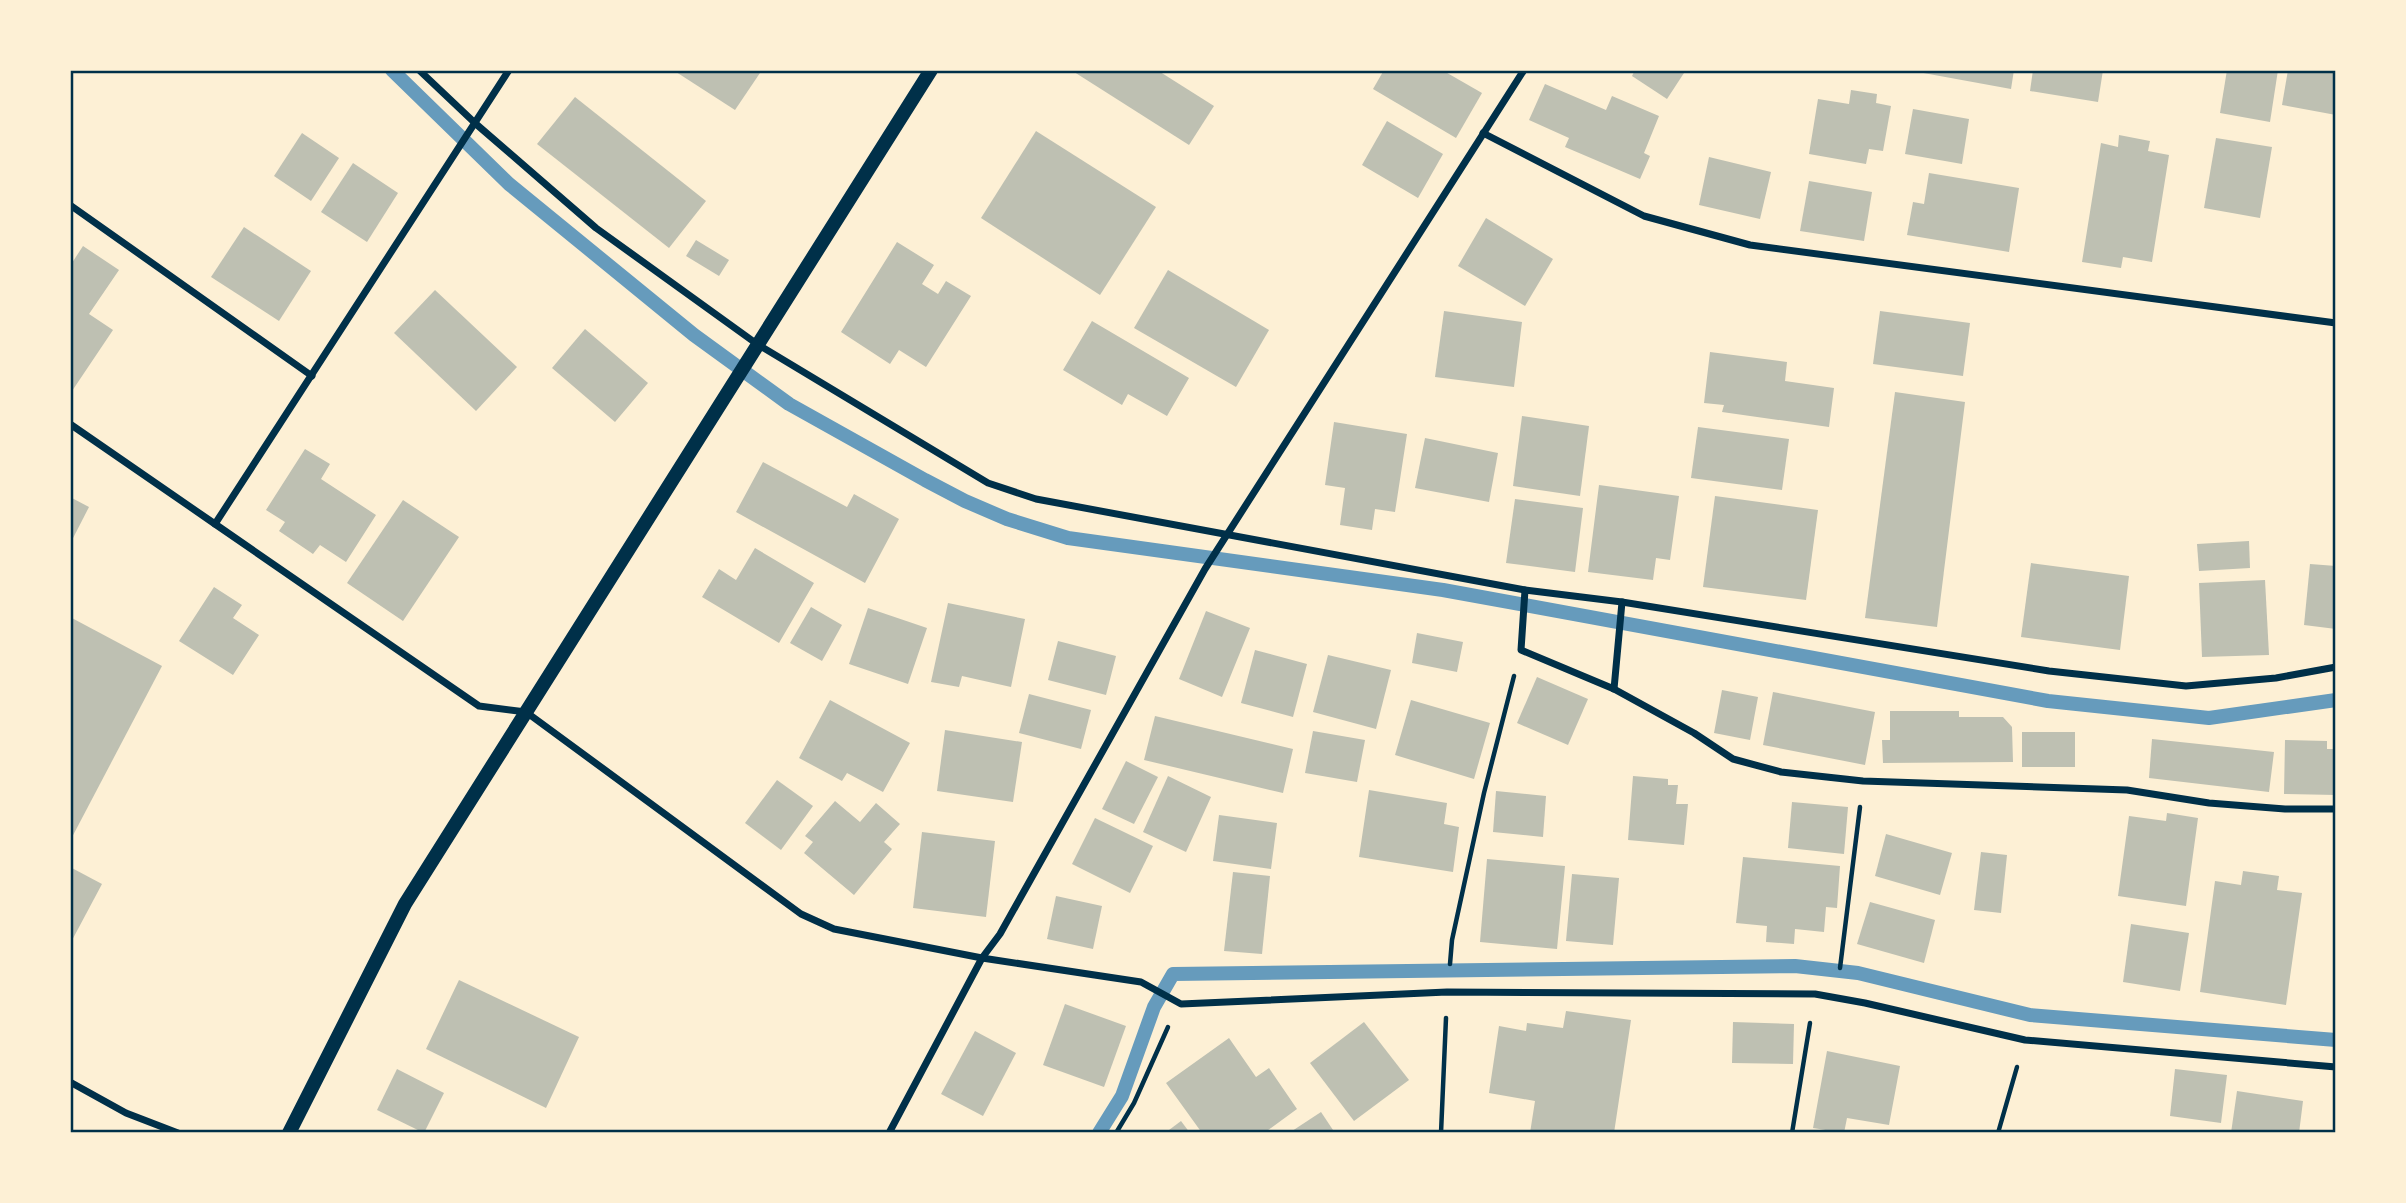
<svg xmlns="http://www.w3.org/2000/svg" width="2406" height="1203" font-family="'Golos Text',sans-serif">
  <rect width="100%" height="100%" fill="#fdf0d5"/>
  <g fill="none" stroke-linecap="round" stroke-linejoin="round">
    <g stroke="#669bbc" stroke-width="14">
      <polyline points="392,70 509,184 694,335 789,404 925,480 965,501 1007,519 1068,538 1443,590 2048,701 2209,718 2336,700"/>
      <polyline points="1099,1133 1122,1096 1154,1007 1173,974 1795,966 1858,973 2030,1015 2336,1040"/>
    </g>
  </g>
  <g fill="#bec0b2">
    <polygon points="673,70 762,70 735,110"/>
    <polygon points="1071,70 1157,70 1214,106 1189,145"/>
    <polygon points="1384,70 1442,70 1482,93 1456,138 1373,89"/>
    <polygon points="1635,70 1679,70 1684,73 1667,99 1632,76"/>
    <polygon points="1907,70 2014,70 2011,89"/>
    <polygon points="2033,70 2103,70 2098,102 2030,91"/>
    <polygon points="2227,70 2278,70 2270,122 2220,113"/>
    <polygon points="2288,70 2336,70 2336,115 2282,105"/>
    <polygon points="1545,84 1606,110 1612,96 1659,116 1644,153 1650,156 1640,179 1565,147 1569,138 1529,120"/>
    <polygon points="1851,90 1877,94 1876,103 1891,106 1883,151 1869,149 1866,164 1809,154 1818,99 1849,104"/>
    <polygon points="575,97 706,201 669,248 537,144"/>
    <polygon points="1913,109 1969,119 1962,164 1905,154"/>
    <polygon points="1387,121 1443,154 1418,198 1362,165"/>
    <polygon points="1036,131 1156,207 1100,295 981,218"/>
    <polygon points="302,133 339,158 311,201 274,176"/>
    <polygon points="2119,135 2150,141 2148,151 2169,155 2152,262 2123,257 2121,268 2082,262 2101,143 2118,147"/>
    <polygon points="2216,138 2272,147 2260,218 2204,208"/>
    <polygon points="1709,157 1771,172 1760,219 1699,205"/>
    <polygon points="353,163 398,193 367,242 321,212"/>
    <polygon points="1929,173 2019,188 2009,252 1907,235 1913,202 1924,204"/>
    <polygon points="1809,181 1872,192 1864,241 1800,231"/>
    <polygon points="1486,218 1553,259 1525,306 1458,266"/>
    <polygon points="244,227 311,271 279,321 211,277"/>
    <polygon points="696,240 729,260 719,276 686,256"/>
    <polygon points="897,242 934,265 922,284 938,294 946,281 971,296 926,367 899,350 890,364 841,332"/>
    <polygon points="83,246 119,270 89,314 113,330 70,394 70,266"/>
    <polygon points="1168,270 1269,330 1236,387 1134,328"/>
    <polygon points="435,290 517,367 476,411 394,333"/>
    <polygon points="1444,311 1522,322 1514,387 1435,377"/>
    <polygon points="1880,311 1970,323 1963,376 1873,364"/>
    <polygon points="1092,321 1189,378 1167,416 1128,394 1122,405 1063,370"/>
    <polygon points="585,329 648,383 615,422 552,368"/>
    <polygon points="1710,352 1787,362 1785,381 1834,388 1829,427 1722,412 1724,405 1704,403"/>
    <polygon points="1895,392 1965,402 1937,627 1865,618"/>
    <polygon points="1522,416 1589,426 1580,496 1513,486"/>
    <polygon points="1334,422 1407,434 1395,512 1375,509 1372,530 1340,525 1345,488 1325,485"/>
    <polygon points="1698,427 1789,439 1782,490 1691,478"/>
    <polygon points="1425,438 1498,453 1489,502 1415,488"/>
    <polygon points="305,449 330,464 321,479 376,515 346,562 320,545 313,554 279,531 285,522 266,510"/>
    <polygon points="763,462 847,507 854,494 899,519 865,583 736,512"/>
    <polygon points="1599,485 1679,496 1670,560 1656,558 1653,580 1588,572"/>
    <polygon points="1715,496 1818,510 1806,600 1703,587"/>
    <polygon points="70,497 89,507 70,544"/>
    <polygon points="1515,499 1583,508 1575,572 1506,563"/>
    <polygon points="403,500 459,537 403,621 347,583"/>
    <polygon points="2249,541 2250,568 2199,571 2197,544"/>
    <polygon points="755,548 814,583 779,643 702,597 719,569 736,580"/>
    <polygon points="2031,563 2129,576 2120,650 2021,637"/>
    <polygon points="2310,564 2336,566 2336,629 2304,625"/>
    <polygon points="2265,580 2269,655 2202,657 2199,583"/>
    <polygon points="214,587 242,605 233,618 259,635 233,675 179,641"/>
    <polygon points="948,603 1025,619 1011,687 962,676 959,687 931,682"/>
    <polygon points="811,607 842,625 822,661 790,643"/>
    <polygon points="868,608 927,628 908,684 849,664"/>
    <polygon points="1206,611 1250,628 1222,697 1179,679"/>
    <polygon points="70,617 162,666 70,841"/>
    <polygon points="1417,633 1463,642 1457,672 1412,663"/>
    <polygon points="1058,641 1116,656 1106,695 1048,680"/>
    <polygon points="1255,650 1307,664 1293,717 1241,703"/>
    <polygon points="1328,655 1391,670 1376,729 1313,712"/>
    <polygon points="1537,677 1588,699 1568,745 1517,723"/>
    <polygon points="1722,690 1758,697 1750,740 1714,733"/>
    <polygon points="1773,692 1875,712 1865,765 1763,745"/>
    <polygon points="1029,694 1091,710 1081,749 1019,733"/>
    <polygon points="830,700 910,743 883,792 847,773 842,781 799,758"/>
    <polygon points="1411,700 1490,723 1474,779 1395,755"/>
    <polygon points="1890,711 1959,711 1959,717 2003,717 2012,727 2013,762 1883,763 1882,740 1890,740"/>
    <polygon points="1155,716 1293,749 1283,793 1144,760"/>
    <polygon points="945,730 1022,742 1013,802 937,791"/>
    <polygon points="1313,731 1365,740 1357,782 1305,773"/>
    <rect x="2022" y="732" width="53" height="35"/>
    <polygon points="2152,739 2274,752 2269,792 2149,778"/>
    <polygon points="2285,740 2327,741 2327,749 2336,749 2336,795 2284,794"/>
    <polygon points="1126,761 1158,777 1134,824 1102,809"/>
    <polygon points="1168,776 1211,797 1186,852 1143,832"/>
    <polygon points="1633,776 1668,779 1668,785 1678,785 1676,804 1688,804 1684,845 1628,840"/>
    <polygon points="777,780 813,806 781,850 745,823"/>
    <polygon points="1369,790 1447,803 1444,824 1459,827 1453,872 1359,857"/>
    <polygon points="1496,791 1546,796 1543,837 1493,832"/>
    <polygon points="835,801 860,822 876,803 900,824 884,842 892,849 854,895 804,853 813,842 805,836"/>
    <polygon points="1792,802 1848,807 1844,854 1788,848"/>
    <polygon points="2167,813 2198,818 2186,906 2118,896 2129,816 2166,821"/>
    <polygon points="1219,815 1277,823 1271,869 1213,861"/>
    <polygon points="1095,818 1153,846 1130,893 1072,864"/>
    <polygon points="922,832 995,841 986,917 913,908"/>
    <polygon points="1886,834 1952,853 1940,895 1875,876"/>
    <polygon points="1981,852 2007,855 2001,913 1974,910"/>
    <polygon points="1743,857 1840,866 1837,908 1826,907 1824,932 1795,929 1794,944 1766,942 1767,926 1736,923"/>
    <polygon points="1487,859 1565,866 1557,949 1480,942"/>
    <polygon points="70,867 102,884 70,944"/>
    <polygon points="2243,871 2279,876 2277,890 2302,893 2286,1005 2200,992 2215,881 2241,885"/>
    <polygon points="1233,872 1270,876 1262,954 1224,951"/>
    <polygon points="1572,874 1619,878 1613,945 1566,941"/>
    <polygon points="1056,896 1102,906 1093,949 1047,939"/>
    <polygon points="1870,902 1935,920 1924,963 1857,944"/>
    <polygon points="2131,924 2189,933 2180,991 2123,982"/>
    <polygon points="459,980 579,1037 546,1108 426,1049"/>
    <polygon points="1065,1004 1126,1026 1104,1087 1043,1065"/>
    <polygon points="1566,1011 1631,1020 1614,1133 1530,1133 1535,1101 1489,1093 1499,1026 1526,1031 1527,1023 1563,1028"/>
    <polygon points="1364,1022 1409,1080 1354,1121 1310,1063"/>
    <polygon points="1733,1022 1794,1024 1793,1064 1732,1063"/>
    <polygon points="975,1031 1016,1053 983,1116 941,1094"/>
    <polygon points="1229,1038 1256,1077 1269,1068 1297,1109 1264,1133 1202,1133 1166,1083"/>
    <polygon points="1827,1051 1900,1066 1889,1125 1847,1118 1844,1133 1813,1128"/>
    <polygon points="397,1069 444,1093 424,1133 377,1110"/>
    <polygon points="2175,1069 2227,1075 2221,1123 2170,1116"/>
    <polygon points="2237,1091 2303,1101 2299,1133 2231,1133"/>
    <polygon points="1321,1112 1335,1133 1289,1133"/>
    <polygon points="1181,1121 1190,1133 1165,1133"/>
  </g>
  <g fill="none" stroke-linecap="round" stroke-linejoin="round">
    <g stroke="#003049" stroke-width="4.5">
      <polyline points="1450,964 1452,940 1484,793 1514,676"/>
      <polyline points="1840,968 1860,807"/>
      <polyline points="1116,1133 1134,1103 1168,1027"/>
      <polyline points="1441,1133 1446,1018"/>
      <polyline points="1792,1133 1810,1023"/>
      <polyline points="1998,1133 2017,1067"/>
    </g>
    <g stroke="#003049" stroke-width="7">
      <polyline points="419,70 476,124 596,228 757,344 988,483 1036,499 1525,590 1622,602 2049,671 2186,686 2276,678 2336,667"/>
      <polyline points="1483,133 1644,216 1750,245 2336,323"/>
      <polyline points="70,205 312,376"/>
      <polyline points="70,424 215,524 509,70"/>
      <polyline points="215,524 479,706 526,712 801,914 834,929 982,958 1141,982 1181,1004 1447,992 1815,994 1865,1003 2025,1040 2336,1067"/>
      <polyline points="1525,590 1521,650 1614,689 1694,733 1733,759 1781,772 1863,781 2127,790 2209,803 2285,809 2336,809"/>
      <polyline points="1614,689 1622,602"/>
      <polyline points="70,1082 126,1113 178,1133"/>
      <polyline points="889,1133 982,958 1000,934 1205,569 1524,70"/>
    </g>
    <polyline stroke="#003049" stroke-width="14" points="289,1133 405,904 931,70"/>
  </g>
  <rect width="2406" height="1203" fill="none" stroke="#fdf0d5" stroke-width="144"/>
  <rect x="72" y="72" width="2262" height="1059" fill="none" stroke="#003049" stroke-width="2.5"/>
</svg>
